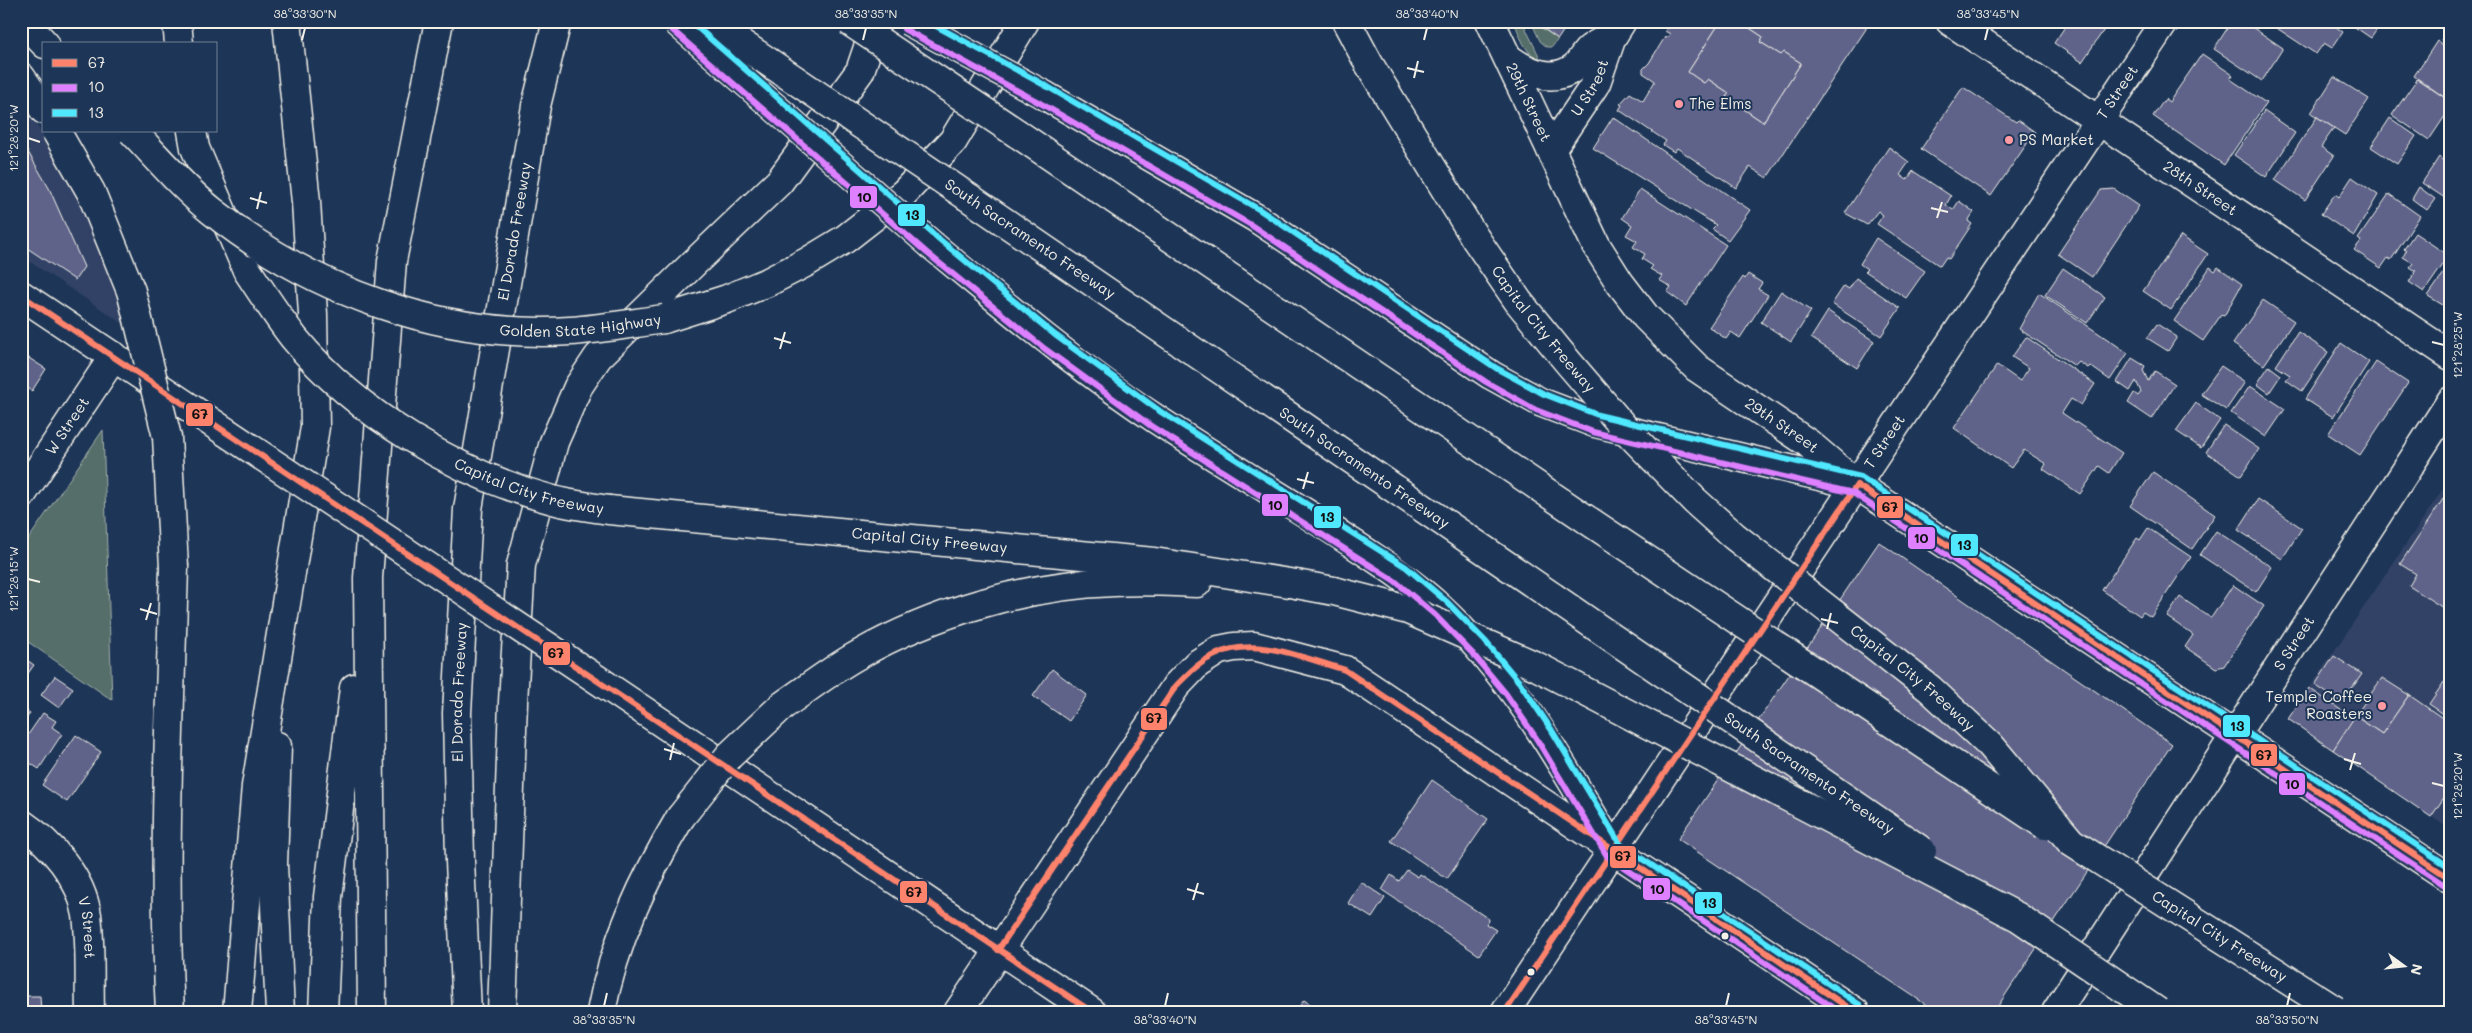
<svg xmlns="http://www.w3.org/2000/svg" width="2472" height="1033" font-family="Mali,sans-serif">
  <rect width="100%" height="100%" fill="#1d3557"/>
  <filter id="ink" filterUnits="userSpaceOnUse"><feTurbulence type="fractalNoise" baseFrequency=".02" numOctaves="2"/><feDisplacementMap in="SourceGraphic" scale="10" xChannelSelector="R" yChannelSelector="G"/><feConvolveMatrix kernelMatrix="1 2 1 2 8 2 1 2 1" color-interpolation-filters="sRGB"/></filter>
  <g filter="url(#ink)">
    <g fill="#304366">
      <polygon points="21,101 64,168 106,264 125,325 21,256"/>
      <polygon points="2451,477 2451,830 2288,720"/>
    </g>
    <g fill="#556e6b" stroke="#a4b0aa">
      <path d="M 1514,21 L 1522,21 L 1540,58 C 1525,56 1519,33 1514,21 Z"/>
      <polygon points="1531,21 1558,39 1552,47 1547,47 1540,41"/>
      <polygon points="103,430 112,700 21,637 21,550"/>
    </g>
    <g fill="#5e648a" stroke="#f4f1e8">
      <polygon points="1533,21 1570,21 1558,39"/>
      <polygon points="1671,21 1721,21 1688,72 1704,83 1708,79 1729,93 1726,97 1763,122 1801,63 1784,52 1781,55 1760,42 1763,37 1739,21 1854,21 1857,23 1859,21 1866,27 1866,29 1767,178 1750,167 1736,188 1677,148 1674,152 1663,145 1666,141 1619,110 1622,105 1620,104 1630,93 1643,101 1655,81 1643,73 1643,69 1649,63 1665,37 1667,38 1670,34 1665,31"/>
      <polygon points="1721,21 1739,21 1763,37 1760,42 1781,55 1784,52 1801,63 1763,122 1726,97 1729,93 1708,79 1704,83 1688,72"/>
      <polygon points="2069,21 2110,21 2082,62 2054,43"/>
      <polygon points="2232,21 2243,21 2283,48 2262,81 2214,49"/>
      <polygon points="2266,21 2328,21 2343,32 2332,48 2324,43 2316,54"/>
      <polygon points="2346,21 2383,21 2371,38"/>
      <polygon points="2451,26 2451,46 2441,40"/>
      <polygon points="2437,41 2451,50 2451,102 2414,76"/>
      <polygon points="2202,54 2233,75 2230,79 2266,103 2224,165 2153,116 2165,99 2169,102"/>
      <polygon points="2334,77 2369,99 2345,135 2311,113"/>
      <polygon points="2417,79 2451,102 2451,107 2429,140 2392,115"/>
      <polygon points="1963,87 2016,122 2018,120 2035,132 1991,196 1921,149"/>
      <polygon points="2264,111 2295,133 2266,177 2234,155"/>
      <polygon points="1613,117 1750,210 1728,240 1712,229 1716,225 1593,148"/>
      <polygon points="2317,117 2334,128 2321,147 2334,156 2305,200 2275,180"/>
      <polygon points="2390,118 2416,136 2397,164 2371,147"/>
      <polygon points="21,140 49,188 84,267 75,280 21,244"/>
      <polygon points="1889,147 1909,162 1900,175 1907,180 1913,171 1951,196 1946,205 1953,210 1959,201 1974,212 1968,221 1972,224 1949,259 1946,257 1940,266 1877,224 1883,215 1878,211 1867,225 1845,213"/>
      <polygon points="2439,157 2451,165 2451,202 2422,183"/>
      <polygon points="2352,177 2378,195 2354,236 2321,214 2335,194 2339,197"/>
      <polygon points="2419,187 2435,199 2427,210 2412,199"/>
      <polygon points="1640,189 1726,245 1686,306 1667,292 1671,287 1659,280 1662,276 1650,269 1653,266 1642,259 1645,254 1633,247 1637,241 1626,235 1632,225 1622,218"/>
      <polygon points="2114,189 2139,206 2092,277 2058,254 2101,190"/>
      <polygon points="2389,194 2420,216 2391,260 2388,258 2381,268 2354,250 2361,241 2358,239"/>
      <polygon points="2415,233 2449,256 2424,292 2409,282 2416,271 2410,267 2413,263 2403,257 2406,251 2404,249"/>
      <polygon points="2181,236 2208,254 2171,310 2143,291"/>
      <polygon points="1876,238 1925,271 1906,298 1865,271 1867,269 1860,264"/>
      <polygon points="2451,263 2451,310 2428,296"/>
      <polygon points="2210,267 2215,271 2218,267 2242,284 2224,316 2221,315 2203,341 2174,321"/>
      <polygon points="2063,268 2105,297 2087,323 2045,295"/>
      <polygon points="1748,274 1762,283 1758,289 1768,295 1740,338 1731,332 1726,339 1709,327 1743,277 1745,279"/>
      <polygon points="1856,278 1900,308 1881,336 1832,304 1844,286 1849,289"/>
      <polygon points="1781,291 1811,311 1791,342 1761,322"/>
      <polygon points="2039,293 2128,353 2110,380 2090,366 2088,368 2079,362 2075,366 2019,329"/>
      <polygon points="2263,300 2294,321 2264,365 2233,344"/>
      <polygon points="1828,311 1874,341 1857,368 1811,338"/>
      <polygon points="2157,324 2177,337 2168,351 2147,338"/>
      <polygon points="2298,332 2328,352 2302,391 2286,380 2290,375 2276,366"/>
      <polygon points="2026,337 2095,384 2081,405 2071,399 2062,413 2122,453 2109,473 2099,466 2080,494 2043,469 2046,464 2024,450 2011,468 1954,428 1997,365 2020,381 2029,368 2012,357"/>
      <polygon points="2341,343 2369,362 2333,417 2305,399"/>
      <polygon points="21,353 46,369 32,391 21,383"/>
      <polygon points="2132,358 2145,366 2143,370 2148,381 2155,371 2175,384 2152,419 2128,403 2134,393 2138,396 2141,392 2136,381 2130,391 2117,382"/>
      <polygon points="2376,362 2408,383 2360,455 2328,434"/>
      <polygon points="2221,366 2245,382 2226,410 2201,394"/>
      <polygon points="2269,366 2281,375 2269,393 2257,384"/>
      <polygon points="2250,386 2285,409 2266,437 2231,413"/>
      <polygon points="2196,403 2220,420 2201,448 2176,431"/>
      <polygon points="2224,425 2259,449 2241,476 2206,452"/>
      <polygon points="2153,472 2215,515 2192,549 2130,506"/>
      <polygon points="2451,487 2451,613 2409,586 2416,574 2400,564"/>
      <polygon points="2258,499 2302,528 2282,559 2238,530"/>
      <polygon points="2148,528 2191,557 2151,617 2143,612 2140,616 2102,590 2137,538 2140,540"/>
      <polygon points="2216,531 2272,567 2256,592 2200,555"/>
      <polygon points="1879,542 2172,744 1994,1012 1937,1012 1678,839"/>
      <polygon points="2233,585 2264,606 2224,666 2216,668 2185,647 2193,635 2167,617 2180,597 2211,618"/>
      <polygon points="21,656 34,665 21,683"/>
      <polygon points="2334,656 2362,674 2342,703 2315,685"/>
      <polygon points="1052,669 1087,695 1069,721 1033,696"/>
      <polygon points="55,676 73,688 59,708 41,695"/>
      <polygon points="2382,678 2409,695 2382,734 2355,716"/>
      <polygon points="2444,682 2449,685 2451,682 2451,719 2429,704"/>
      <polygon points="2309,688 2354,719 2333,750 2288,719"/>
      <polygon points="2409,695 2451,724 2451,787 2431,817 2333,750 2355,716 2382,734"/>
      <polygon points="22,707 30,713 21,727 21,708"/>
      <polygon points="43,713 56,721 52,727 62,734 39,769 21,757 21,745"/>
      <polygon points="76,735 101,752 67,802 42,785"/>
      <polygon points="1432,780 1488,819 1447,879 1391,841"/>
      <polygon points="1407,870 1418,877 1420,874 1489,919 1486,924 1496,930 1479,955 1382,890 1391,875 1399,881"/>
      <polygon points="1361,882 1385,898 1372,918 1348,903"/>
      <polygon points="21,996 40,996 41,1011 21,1012"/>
      <polygon points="1304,1000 1322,1012 1295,1012"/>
    </g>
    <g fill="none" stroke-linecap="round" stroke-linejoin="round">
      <defs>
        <g id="minor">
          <path id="s1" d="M 1950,21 L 2451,356"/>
          <path d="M 1508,58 C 1527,72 1554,85 1576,66 C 1581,61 1585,52 1591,48 C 1597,43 1605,40 1612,37"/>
          <path id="s2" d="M 1551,150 L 1596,83 L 1612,37 L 1622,21"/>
          <path id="s3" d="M 21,496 L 114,356"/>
          <path id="s4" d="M 21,823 C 52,844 81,877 87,915 C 91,946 89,980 90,1012"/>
          <polyline points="958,1012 1176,686 1197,664 1219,650 1234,647 1254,646 1345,670 1613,850"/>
          <path id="s5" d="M 1505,1012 L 2165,21"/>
          <path id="s6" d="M 2056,1012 L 2451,401"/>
        </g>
        <g id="major">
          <path id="s7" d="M 1490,21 L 1596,245 L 1620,283 L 1646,317 L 1697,368 L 1808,443 L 1857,485 L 2451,879"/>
          <polyline points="21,295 226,432"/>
          <polyline points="607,686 1092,1012"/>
          <polyline points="1613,850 1855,1012"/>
        </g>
        <g id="highway">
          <polyline points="23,21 45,44"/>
          <polyline points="177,21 179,44"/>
          <polyline points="1346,21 1369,64 1475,238"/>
          <polyline points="21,77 44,110"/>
          <polyline points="1044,95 1256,218 1491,375 1540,402 1595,423 1857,485"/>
          <polyline points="192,131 195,148 247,270"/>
          <polyline points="1018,134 1589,521"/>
          <path id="s8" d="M 968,197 L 1553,597"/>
          <path d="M 933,246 C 1005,306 1078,367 1156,419 C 1215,458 1277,494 1337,533 C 1373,557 1409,579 1441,609 C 1515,678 1562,764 1613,850"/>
          <polyline points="664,319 727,299 768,282 807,262 845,239 904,193 953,141 1025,21"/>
          <path id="s9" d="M 609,510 L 1154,562 L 1296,584"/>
          <path d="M 782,706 C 807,689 831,670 858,655 C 934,612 1026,585 1114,582 C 1142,580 1170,582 1197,583"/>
          <polyline points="277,746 273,865 280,1012"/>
          <path d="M 170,1012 C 162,864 170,715 174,567"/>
          <polyline points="237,1012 256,786 315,427 313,314 306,202 287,21"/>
          <polyline points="323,1012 328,897 354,688"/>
          <polyline points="372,1012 368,578 392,261 439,21"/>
          <path id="s10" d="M 467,1012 L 460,861 L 457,713 L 468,509 L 536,106 L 557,21"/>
          <polyline points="502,1012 513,702 521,565 554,442 578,387 598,357 694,263 779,182 860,71 877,21"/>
          <path d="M 601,1012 C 614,942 644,879 680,818"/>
        </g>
      </defs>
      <use href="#minor" stroke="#f4f1e8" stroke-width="31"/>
      <use href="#major" stroke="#f4f1e8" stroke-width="31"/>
      <use href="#highway" stroke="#f4f1e8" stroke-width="31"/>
      <use href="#minor" stroke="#1d3557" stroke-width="28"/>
      <use href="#major" stroke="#1d3557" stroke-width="28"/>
      <use href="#highway" stroke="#1d3557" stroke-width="28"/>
      <defs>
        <polyline id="major-bridge" points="226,432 607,686"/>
        <g id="highway-bridge">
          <polyline points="676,21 933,246"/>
          <polyline points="708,21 968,197"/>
          <polyline points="849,21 1018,134"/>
          <polyline points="908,21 1044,95"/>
          <polyline points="56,131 91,192 131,291 167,437 174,567"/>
          <path id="s11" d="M 132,131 C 158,158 183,188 212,211 C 312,291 442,339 570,331 C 601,329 633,323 664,319"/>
          <path id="s12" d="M 1475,238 L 1518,301 L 1568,362 L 1628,432 L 1695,501 L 1734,536 L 1930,689 L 1990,745 L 2071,842 L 2335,1010"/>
          <path id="s13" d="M 247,270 C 262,293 277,316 294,338 C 356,414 459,475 553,500 C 571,505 591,507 609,510"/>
          <polyline points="1589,521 2045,825"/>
          <polyline points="1296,584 1334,591 1408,610 1536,666 2018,917 2158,1012"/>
          <path id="s14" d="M 1553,597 L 1922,851"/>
          <polyline points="680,818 729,756 782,706"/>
        </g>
      </defs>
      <use href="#major-bridge" stroke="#f4f1e8" stroke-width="31" stroke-linecap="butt"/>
      <use href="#highway-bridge" stroke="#f4f1e8" stroke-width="31" stroke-linecap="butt"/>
      <use href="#major-bridge" stroke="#1d3557" stroke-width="28"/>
      <use href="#highway-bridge" stroke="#1d3557" stroke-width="28"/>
      <defs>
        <g id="bus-1">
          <polyline points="21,295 1092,1012"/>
          <path d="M 998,950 L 1176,686 C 1188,674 1199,662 1215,655 C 1255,635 1306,659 1345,670 L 1855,1012"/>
          <polyline points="1505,1012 1857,485 2451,879"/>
        </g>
        <g id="bus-2">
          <polyline points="670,28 927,253 1045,349 1151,426 1395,581 1435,615 1472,653 1506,694 1536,738 1607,856 1839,1012"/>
          <polyline points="904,29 1040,103 1251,225 1486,382 1536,410 1593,432 1853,493 2446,886"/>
        </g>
        <g id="bus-3">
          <polyline points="690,21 939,239 1055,335 1161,412 1406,567 1447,602 1485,641 1520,683 1551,729 1620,844 1860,1005"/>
          <polyline points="927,21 1048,87 1260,210 1496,368 1544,394 1598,415 1861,477 2451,868"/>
        </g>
      </defs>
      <use href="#bus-1" stroke="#1d3557" stroke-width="10"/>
      <use href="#bus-2" stroke="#1d3557" stroke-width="10"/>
      <use href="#bus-3" stroke="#1d3557" stroke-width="10"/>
      <use href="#bus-1" stroke="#fe836d" stroke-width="6"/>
      <use href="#bus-2" stroke="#de80ff" stroke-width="6"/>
      <use href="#bus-3" stroke="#50e8ff" stroke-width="6"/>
    </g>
  </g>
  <path fill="none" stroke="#f4f1e8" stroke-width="2" d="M 302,40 L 305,28M 863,40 L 866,28M 1424,40 L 1427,28M 1985,40 L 1988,28M 1407,68 L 1424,72M 1414,78 L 1418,61M 28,138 L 40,142M 250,198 L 267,203M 1931,208 L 1948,212M 257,209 L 261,192M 1937,218 L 1942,202M 774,338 L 791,343M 2432,342 L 2444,345M 780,349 L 785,332M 1297,479 L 1314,483M 1303,489 L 1308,472M 28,579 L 40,582M 140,609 L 157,614M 1821,619 L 1838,623M 146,620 L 151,603M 1827,629 L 1831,613M 664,749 L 681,754M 2344,759 L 2361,764M 670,760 L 674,743M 2350,770 L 2355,753M 2432,783 L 2444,786M 1187,889 L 1204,894M 1193,900 L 1198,883M 604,1006 L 607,993M 1165,1006 L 1168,993M 1726,1006 L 1729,993M 2287,1006 L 2290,993"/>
  <g fill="#ff9aa2" stroke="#1d3557" stroke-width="2">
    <circle cx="1679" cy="104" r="5"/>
    <circle cx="2009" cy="140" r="5"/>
    <circle cx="2382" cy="706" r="5"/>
  </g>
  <g fill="#f4f1e8" stroke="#1d3557" stroke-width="2">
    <circle cx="1725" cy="936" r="4.5"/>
    <circle cx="1531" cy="972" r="4.5"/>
  </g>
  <g text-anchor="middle" stroke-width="4" stroke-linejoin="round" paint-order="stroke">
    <g font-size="15" fill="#f4f1e8" stroke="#1d3557">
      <text dy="5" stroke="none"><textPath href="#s2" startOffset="74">U Street</textPath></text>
      <text dy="5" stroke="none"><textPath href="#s5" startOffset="1105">T Street</textPath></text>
      <text dy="5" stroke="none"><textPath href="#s7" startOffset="90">29th Street</textPath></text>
      <text dy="5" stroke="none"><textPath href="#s1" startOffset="301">28th Street</textPath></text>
      <text dy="5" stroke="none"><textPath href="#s10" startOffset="785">El Dorado Freeway</textPath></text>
      <text transform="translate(1030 239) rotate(34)" y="5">South Sacramento Freeway</text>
      <text dy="5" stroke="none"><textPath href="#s11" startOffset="510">Golden State Highway</textPath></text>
      <text dy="5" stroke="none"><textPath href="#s12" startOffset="114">Capital City Freeway</textPath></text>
      <text dy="5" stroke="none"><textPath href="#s3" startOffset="84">W Street</textPath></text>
      <text dy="5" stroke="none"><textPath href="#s7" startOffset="510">29th Street</textPath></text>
      <text dy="5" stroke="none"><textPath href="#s5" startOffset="685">T Street</textPath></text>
      <text dy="5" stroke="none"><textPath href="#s8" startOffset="480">South Sacramento Freeway</textPath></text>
      <text dy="5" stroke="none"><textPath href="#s13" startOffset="366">Capital City Freeway</textPath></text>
      <text dy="5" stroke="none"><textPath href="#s9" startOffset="322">Capital City Freeway</textPath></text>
      <text dy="5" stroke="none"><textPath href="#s6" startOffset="439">S Street</textPath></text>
      <text dy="5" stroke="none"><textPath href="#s12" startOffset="624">Capital City Freeway</textPath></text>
      <text dy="5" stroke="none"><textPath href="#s10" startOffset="320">El Dorado Freeway</textPath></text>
      <text dy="5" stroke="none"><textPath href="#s14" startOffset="311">South Sacramento Freeway</textPath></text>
      <text dy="5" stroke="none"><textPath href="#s4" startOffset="129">V Street</textPath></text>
      <text dy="5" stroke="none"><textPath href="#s12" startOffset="1029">Capital City Freeway</textPath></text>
    </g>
    <g font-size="15" fill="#f4f1e8" stroke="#1d3557" text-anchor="start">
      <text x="1689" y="109">The Elms</text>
      <text x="2019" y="145">PS Market</text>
      <text x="2372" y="702" text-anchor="end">Temple Coffee<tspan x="2372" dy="17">Roasters</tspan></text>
    </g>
  </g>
  <g stroke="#1d3557" stroke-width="2">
    <rect x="849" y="185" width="29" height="24" rx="5" fill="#de80ff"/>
    <rect x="897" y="203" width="29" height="24" rx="5" fill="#50e8ff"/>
    <rect x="185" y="402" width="29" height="25" rx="5" fill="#fe836d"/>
    <rect x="1261" y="493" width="28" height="24" rx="5" fill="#de80ff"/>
    <rect x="1876" y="495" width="28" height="24" rx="5" fill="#fe836d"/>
    <rect x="1313" y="505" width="29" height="24" rx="5" fill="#50e8ff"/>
    <rect x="1907" y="526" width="29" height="24" rx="5" fill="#de80ff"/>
    <rect x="1950" y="533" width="29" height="24" rx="5" fill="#50e8ff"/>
    <rect x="542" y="641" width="29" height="25" rx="5" fill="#fe836d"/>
    <rect x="1140" y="707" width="28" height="24" rx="5" fill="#fe836d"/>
    <rect x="2222" y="714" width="29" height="24" rx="5" fill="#50e8ff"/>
    <rect x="2250" y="743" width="28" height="24" rx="5" fill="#fe836d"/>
    <rect x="2278" y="772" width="28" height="24" rx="5" fill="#de80ff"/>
    <rect x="1609" y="845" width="28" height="24" rx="5" fill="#fe836d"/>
    <rect x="1642" y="877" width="29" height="24" rx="5" fill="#de80ff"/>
    <rect x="899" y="880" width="29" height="24" rx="5" fill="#fe836d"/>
    <rect x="1694" y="891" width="29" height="24" rx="5" fill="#50e8ff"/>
  </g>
  <g font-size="14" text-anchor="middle" font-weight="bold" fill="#111">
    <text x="864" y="202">10</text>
    <text x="912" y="220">13</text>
    <text x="200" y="419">67</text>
    <text x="1275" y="510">10</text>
    <text x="1890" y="512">67</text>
    <text x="1327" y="522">13</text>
    <text x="1921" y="543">10</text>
    <text x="1964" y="550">13</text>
    <text x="556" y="658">67</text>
    <text x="1154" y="723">67</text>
    <text x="2237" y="731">13</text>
    <text x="2264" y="760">67</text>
    <text x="2292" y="789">10</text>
    <text x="1623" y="861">67</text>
    <text x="1657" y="894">10</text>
    <text x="914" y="897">67</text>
    <text x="1709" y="908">13</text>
  </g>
  <rect width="2472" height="1033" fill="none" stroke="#1d3557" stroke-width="55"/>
  <rect x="42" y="42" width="175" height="90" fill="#1d3557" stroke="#738091"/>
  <rect x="52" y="59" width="25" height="8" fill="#fe836d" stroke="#738091"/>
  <text x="88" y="68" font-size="15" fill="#f4f1e8">67</text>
  <rect x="52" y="84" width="25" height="8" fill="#de80ff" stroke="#738091"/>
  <text x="88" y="92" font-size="15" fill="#f4f1e8">10</text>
  <rect x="52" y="109" width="25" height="8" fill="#50e8ff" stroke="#738091"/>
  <text x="88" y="118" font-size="15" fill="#f4f1e8">13</text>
  <g transform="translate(2404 966) rotate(105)" stroke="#1d3557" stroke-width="4" paint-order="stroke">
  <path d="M0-4L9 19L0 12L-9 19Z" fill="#f4f1e8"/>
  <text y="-8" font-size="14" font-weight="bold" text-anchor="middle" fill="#f4f1e8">N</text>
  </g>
  <rect x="28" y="28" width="2416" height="978" fill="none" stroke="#f4f1e8" stroke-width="2"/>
  <g font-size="12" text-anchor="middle" fill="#f4f1e8">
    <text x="305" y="18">38°33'30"N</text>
    <text x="866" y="18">38°33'35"N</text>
    <text x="1427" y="18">38°33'40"N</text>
    <text x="1988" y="18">38°33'45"N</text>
    <text transform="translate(14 138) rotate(-90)" y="4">121°28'20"W</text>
    <text transform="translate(2458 345) rotate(-90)" y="4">121°28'25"W</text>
    <text transform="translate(14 579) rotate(-90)" y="4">121°28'15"W</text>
    <text transform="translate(2458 786) rotate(-90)" y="4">121°28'20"W</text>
    <text x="604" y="1024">38°33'35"N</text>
    <text x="1165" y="1024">38°33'40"N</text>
    <text x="1726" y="1024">38°33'45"N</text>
    <text x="2287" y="1024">38°33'50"N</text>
  </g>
</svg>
